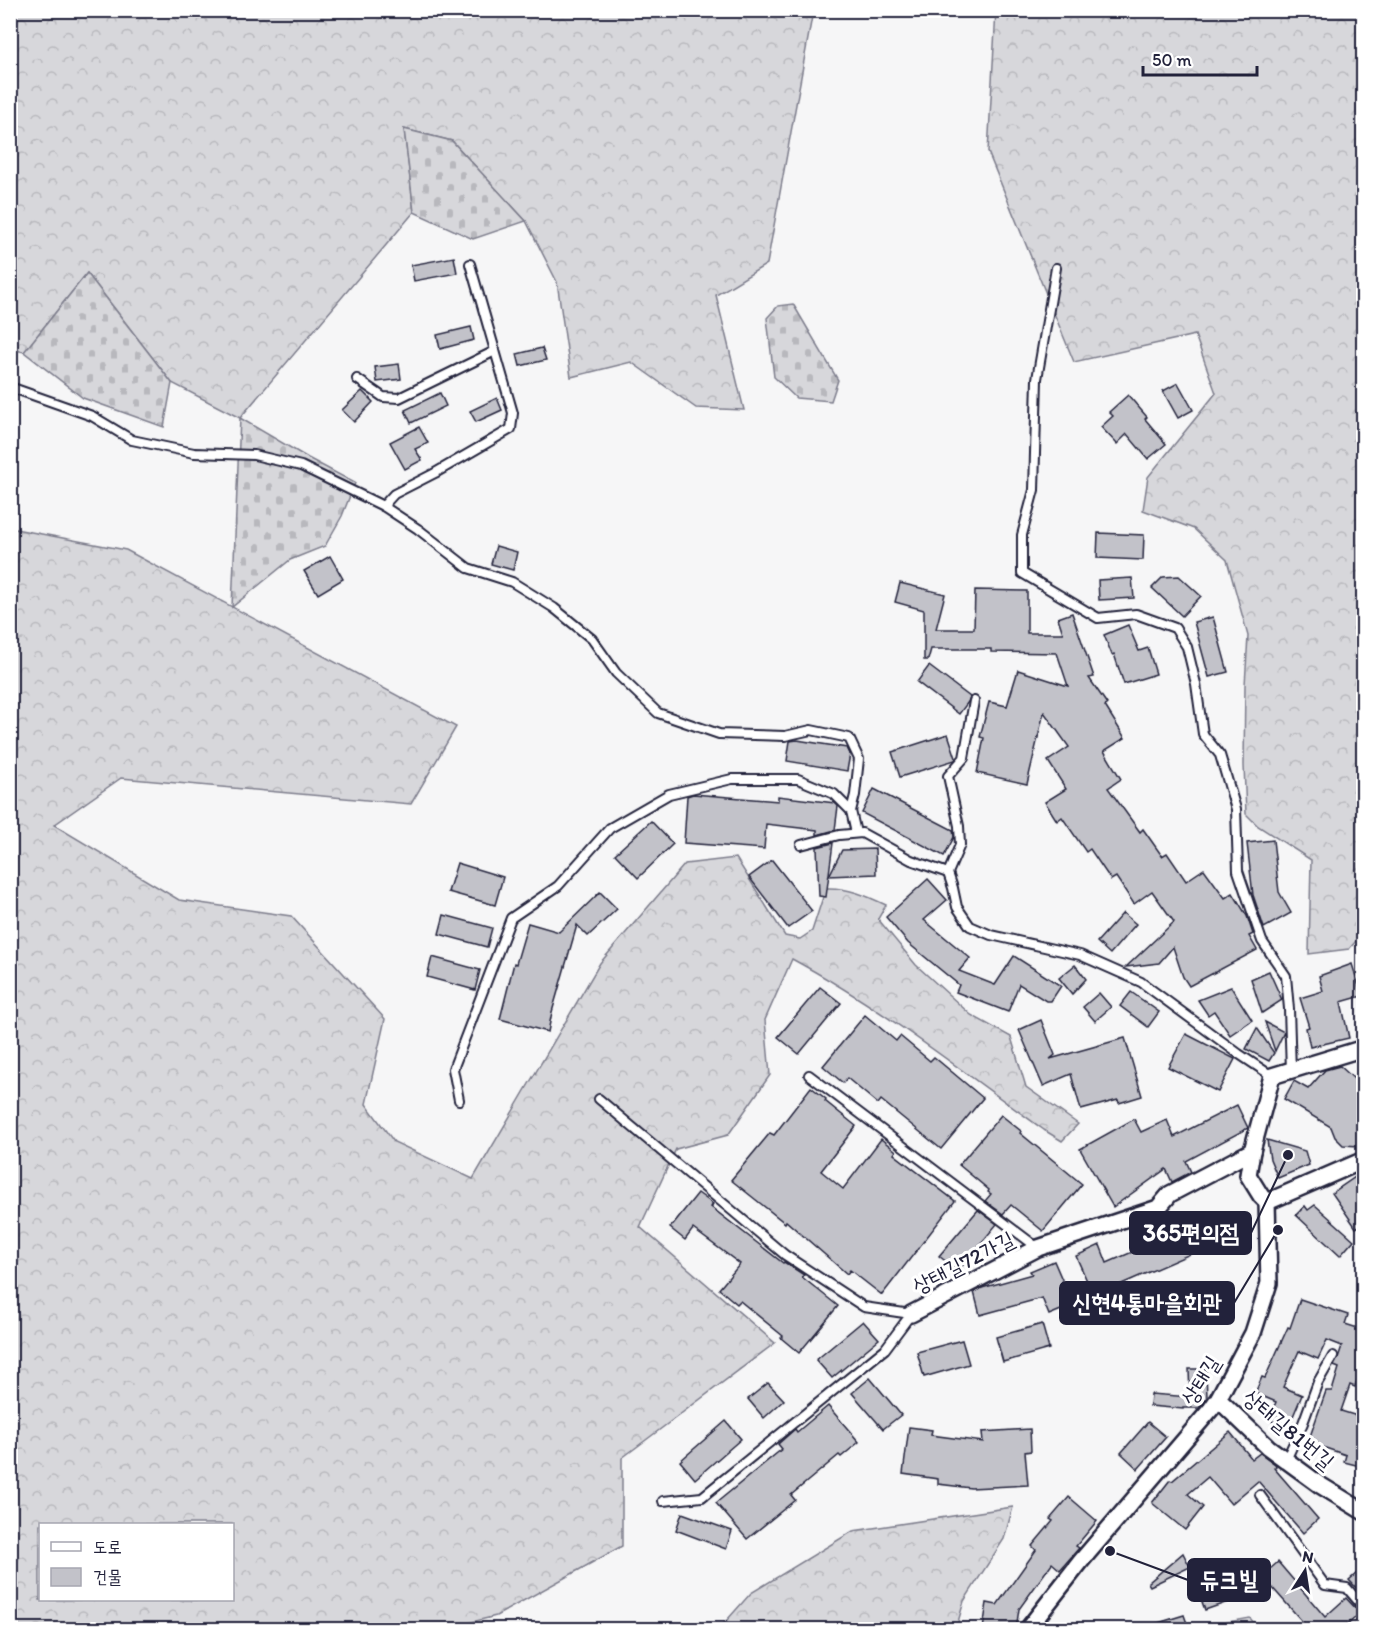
<svg xmlns="http://www.w3.org/2000/svg" width="1374" height="1640" font-family="Itim,'Poor Story',sans-serif">
  <defs>
    <pattern id="forest-crowns" width="20" height="18" patternUnits="userSpaceOnUse" patternTransform="scale(1.5)"><rect width="20" height="18" fill="#d7d7db"/><path d="M2 6a3 3 0 1 1 6 0M12 15a3 3 0 1 1 6 0" fill="none" stroke="#b8b8bd"/></pattern>
    <pattern id="cemetery-stones" width="16" height="16" patternUnits="userSpaceOnUse" patternTransform="scale(1.5)"><rect width="16" height="16" fill="#d7d7db"/><path d="M2 7V4a2 2 0 0 1 4 0v3zM10 15v-3a2 2 0 0 1 4 0v3z" fill="#b8b8bd"/></pattern>
  </defs>
  <rect width="100%" height="100%" fill="#f6f6f7"/>
  <filter id="ink" filterUnits="userSpaceOnUse"><feTurbulence type="fractalNoise" baseFrequency=".0167" numOctaves="2"/><feDisplacementMap in="SourceGraphic" scale="12" xChannelSelector="R" yChannelSelector="G"/><feConvolveMatrix kernelMatrix="1 2 1 2 8 2 1 2 1" color-interpolation-filters="sRGB"/></filter>
  <g filter="url(#ink)">
    <g fill="url(#forest-crowns)" stroke="#7c7c8b" stroke-width="1.5" fill-rule="evenodd">
      <polygon points="11,11 813,11 767,264 716,295 744,410 696,408 631,362 571,377 557,282 526,221 452,141 404,129 414,212 240,418 172,383 87,273 24,352 11,349"/>
      <polygon points="996,11 1363,11 1364,932 1349,949 1309,954 1311,860 1258,826 1246,814 1244,765 1245,685 1248,636 1227,560 1194,529 1143,510 1148,477 1216,393 1195,335 1074,362 988,152"/>
      <path d="M 10,528 L 126,550 L 456,727 L 411,804 L 121,778 L 54,825 L 179,900 L 291,916 L 385,1019 L 366,1104 L 394,1142 L 473,1179 L 600,963 L 685,864 L 736,858 L 785,936 L 800,939 L 812,931 L 826,888 C 847,887 867,896 886,905 L 878,919 L 916,965 L 971,1015 L 1011,1037 L 1026,1087 L 1078,1124 L 1062,1141 L 1044,1130 C 962,1071 881,1007 792,959 L 765,1020 L 770,1075 L 728,1135 L 676,1149 L 640,1227 L 775,1343 L 622,1458 L 622,1546 L 496,1616 L 444,1629 L 304,1628 L 304,1630 L 11,1629 ZM 40,1524 L 232,1524 L 232,1600 L 40,1600 Z"/>
      <polygon points="1013,1507 1004,1539 964,1601 956,1629 719,1629 751,1593 853,1531"/>
      <polygon points="1250,1618 1259,1629 1215,1629 1218,1624"/>
    </g>
    <g fill="url(#cemetery-stones)" stroke="#7c7c8b" stroke-width="1.5">
      <polygon points="404,129 452,141 526,221 473,239 414,212"/>
      <polygon points="87,273 172,383 164,427 83,398 24,352"/>
      <polygon points="793,304 838,380 831,401 796,398 774,377 767,318 778,306"/>
      <polygon points="240,418 308,458 355,483 342,516 325,546 290,560 232,607"/>
    </g>
    <g fill="#c2c2c9" stroke="#22223b" stroke-width="1.5">
      <polygon points="454,257 457,273 414,281 411,265"/>
      <polygon points="471,327 474,340 440,349 437,335"/>
      <polygon points="542,348 546,360 520,366 517,354"/>
      <polygon points="399,364 401,379 377,382 375,367"/>
      <polygon points="1178,383 1193,410 1178,418 1163,391"/>
      <polygon points="362,391 373,402 354,422 342,410"/>
      <polygon points="440,393 446,406 411,423 405,410"/>
      <polygon points="1128,395 1147,417 1145,419 1166,444 1148,459 1127,434 1117,444 1101,427 1113,416 1109,412"/>
      <polygon points="497,398 502,410 476,422 470,411"/>
      <polygon points="419,427 428,443 415,449 422,460 405,469 390,442"/>
      <polygon points="1098,533 1144,535 1143,560 1097,558"/>
      <polygon points="496,546 517,552 513,570 491,564"/>
      <polygon points="330,556 343,579 318,594 304,571"/>
      <polygon points="1179,576 1201,596 1182,616 1152,588 1163,577"/>
      <polygon points="1132,578 1134,598 1099,600 1098,580"/>
      <polygon points="900,583 945,594 936,629 974,629 975,590 1027,591 1027,633 1063,633 1058,618 1072,613 1094,677 1089,678 1107,704 1105,706 1125,738 1104,751 1121,779 1108,788 1140,832 1143,829 1162,856 1167,853 1186,881 1204,869 1225,898 1233,893 1247,916 1253,934 1249,936 1257,950 1189,986 1183,977 1173,947 1159,963 1126,967 1174,922 1152,891 1134,904 1116,877 1111,880 1090,849 1086,852 1062,817 1057,821 1045,802 1066,789 1048,761 1069,747 1044,712 1027,784 977,773 984,738 980,737 989,702 1007,706 1018,670 1068,686 1057,653 991,652 991,649 931,649 928,660 924,660 924,610 895,602"/>
      <polygon points="1213,617 1228,672 1209,677 1194,622"/>
      <polygon points="1128,625 1139,651 1148,648 1156,674 1124,684 1114,654 1112,655 1104,635"/>
      <polygon points="929,666 970,697 968,702 959,714 917,682"/>
      <polygon points="948,734 956,758 955,760 900,777 892,752"/>
      <polygon points="797,740 847,748 850,754 847,771 787,761 790,741"/>
      <polygon points="874,789 953,830 954,837 944,856 862,813"/>
      <polygon points="693,794 778,801 778,796 835,803 838,806 835,830 817,835 817,830 766,824 764,849 684,843 687,796"/>
      <polygon points="651,821 673,844 638,878 615,854"/>
      <polygon points="1273,840 1279,892 1291,913 1264,928 1253,895 1247,843"/>
      <polygon points="833,843 826,897 819,896 817,847"/>
      <polygon points="875,849 876,874 829,876 842,850"/>
      <polygon points="772,860 812,911 788,928 749,877"/>
      <polygon points="457,863 503,877 495,905 448,892"/>
      <polygon points="928,879 947,900 924,920 970,958 959,971 995,985 1014,956 1061,986 1051,1001 1046,1001 1019,984 1008,1012 956,992 959,985 908,943 886,917"/>
      <polygon points="600,892 617,909 588,936 577,925 552,1012 548,1032 500,1019 514,963 516,964 528,923 559,932"/>
      <polygon points="1123,913 1136,924 1110,954 1097,942"/>
      <polygon points="444,915 492,928 487,947 439,934"/>
      <polygon points="432,957 480,970 475,990 427,977"/>
      <polygon points="1352,964 1362,996 1341,1002 1349,1038 1310,1047 1306,1028 1309,1027 1300,998 1323,991 1319,976"/>
      <polygon points="1075,965 1086,979 1072,994 1059,978"/>
      <polygon points="1269,971 1282,1000 1262,1013 1251,979"/>
      <polygon points="820,987 841,1003 799,1054 778,1037"/>
      <polygon points="1231,987 1252,1020 1230,1035 1214,1011 1208,1015 1198,1000"/>
      <polygon points="1131,992 1159,1012 1148,1027 1120,1006"/>
      <polygon points="1099,993 1111,1007 1095,1021 1083,1007"/>
      <polygon points="865,1015 896,1041 900,1036 930,1061 934,1057 983,1098 941,1149 881,1100 878,1104 847,1078 843,1083 823,1066"/>
      <polygon points="1041,1020 1055,1055 1050,1059 1125,1038 1142,1096 1119,1103 1118,1100 1081,1110 1071,1074 1043,1086 1019,1030"/>
      <polygon points="1265,1022 1284,1032 1275,1051"/>
      <polygon points="1257,1028 1274,1053 1269,1061 1246,1049"/>
      <polygon points="1186,1034 1235,1059 1218,1092 1168,1067"/>
      <polygon points="1340,1066 1364,1088 1364,1142 1359,1146 1343,1145 1335,1137 1331,1127 1284,1099 1294,1081 1308,1089 1325,1070"/>
      <polygon points="811,1087 826,1099 825,1101 856,1126 821,1171 843,1189 881,1139 896,1151 894,1154 955,1201 882,1295 850,1270 847,1274 786,1221 785,1223 731,1180 770,1133 774,1135"/>
      <polygon points="1237,1105 1248,1128 1186,1161 1191,1172 1172,1182 1166,1169 1113,1207 1080,1149 1134,1119 1141,1132 1167,1120 1174,1137"/>
      <polygon points="1001,1115 1021,1131 1020,1133 1082,1184 1043,1231 1011,1205 1003,1214 985,1201 991,1194 988,1192 989,1190 959,1165"/>
      <polygon points="1267,1140 1305,1151 1309,1165 1278,1178 1270,1159"/>
      <polygon points="1364,1171 1364,1223 1356,1228 1332,1193"/>
      <polygon points="698,1193 713,1204 711,1207 783,1263 784,1262 804,1275 802,1277 838,1306 799,1353 781,1338 783,1336 740,1301 737,1304 719,1289 740,1264 693,1229 685,1240 670,1228"/>
      <polygon points="1315,1205 1354,1240 1340,1256 1296,1215 1305,1206 1308,1210"/>
      <polygon points="978,1210 997,1224 958,1271 939,1256"/>
      <polygon points="1205,1217 1228,1231 1214,1252 1206,1247 1117,1286 1118,1289 1095,1299 1076,1256 1100,1245 1107,1263 1183,1230 1189,1243"/>
      <polygon points="1054,1261 1073,1305 1049,1315 1042,1298 980,1315 974,1292 982,1288 1032,1274 1030,1271"/>
      <polygon points="1300,1299 1348,1315 1345,1324 1364,1330 1364,1362 1355,1387 1350,1385 1341,1411 1364,1418 1364,1467 1344,1462 1346,1455 1308,1442 1326,1391 1332,1391 1339,1368 1334,1366 1338,1358 1342,1346 1327,1340 1318,1359 1299,1351 1283,1387 1302,1395 1288,1428 1269,1420 1276,1402 1255,1393 1262,1377 1265,1378 1288,1327 1290,1328"/>
      <polygon points="863,1321 879,1339 832,1378 816,1360"/>
      <polygon points="1042,1324 1049,1349 1003,1362 996,1337"/>
      <polygon points="962,1340 969,1364 924,1377 917,1352"/>
      <polygon points="1189,1369 1206,1369 1207,1398 1199,1408 1183,1408 1183,1409 1150,1406 1151,1394 1190,1397"/>
      <polygon points="870,1378 901,1415 883,1429 852,1393"/>
      <polygon points="768,1383 784,1400 764,1418 748,1399"/>
      <polygon points="828,1406 859,1442 841,1457 839,1455 791,1495 795,1500 747,1539 716,1503 782,1449 778,1444 795,1429 797,1432"/>
      <polygon points="726,1421 741,1439 695,1479 680,1461"/>
      <polygon points="1148,1422 1166,1437 1138,1469 1121,1453"/>
      <polygon points="909,1427 932,1430 931,1435 983,1442 982,1432 1030,1429 1031,1451 1025,1452 1028,1485 971,1488 938,1484 938,1479 903,1474"/>
      <polygon points="1230,1432 1252,1459 1260,1453 1275,1464 1276,1466 1274,1468 1318,1519 1303,1533 1258,1481 1231,1504 1208,1477 1188,1494 1203,1507 1185,1530 1152,1503 1170,1480 1172,1481"/>
      <polygon points="1069,1497 1097,1521 1076,1546 1079,1548 1060,1570 1052,1563 1019,1609 1016,1629 983,1629 987,1603 997,1605 1036,1550 1032,1546 1053,1521 1050,1519"/>
      <polygon points="682,1513 732,1531 726,1549 676,1530"/>
      <polygon points="1183,1553 1190,1567 1150,1586 1148,1583"/>
      <polygon points="1278,1562 1325,1617 1346,1598 1360,1613 1343,1629 1309,1629 1262,1576"/>
      <polygon points="1236,1566 1241,1566 1251,1594 1205,1610 1194,1580"/>
      <polygon points="1364,1567 1364,1596 1349,1580"/>
      <polygon points="1184,1615 1189,1629 1146,1629 1145,1627"/>
    </g>
    <g fill="none" stroke-linecap="round" stroke-linejoin="round">
      <defs>
        <g id="lane">
          <polyline points="1056,268 1037,379 1034,490 1022,535 1022,573 1098,618 1136,614 1175,628 1187,647 1196,684 1203,734 1220,755 1236,809 1238,871 1262,941 1286,976 1289,1009 1291,1071"/>
          <polyline points="357,379 383,397 399,398 495,351"/>
          <polyline points="10,387 92,416 132,440 194,453 254,455 301,466 383,506 418,529 468,568 512,582 554,608 592,639 616,673 658,713 719,734 785,736 811,730 849,738 859,759 855,795 851,811"/>
          <polyline points="383,506 394,494 435,473 511,429 513,413 470,264"/>
          <polyline points="974,701 964,758 948,776 959,826 960,845 948,873 953,888 957,907 970,926 991,935 1080,955 1141,982 1239,1054 1272,1076"/>
          <polyline points="801,845 839,835 862,833 911,860 948,873"/>
          <polyline points="809,1075 1038,1248"/>
          <polyline points="599,1099 785,1255 864,1307 911,1314 885,1349 702,1497 663,1501"/>
          <polyline points="459,1100 453,1069 511,918 558,886 610,828 669,794 732,779 798,779 834,794 851,811 856,833"/>
          <polyline points="1286,1460 1303,1423 1318,1382 1333,1356"/>
          <polyline points="1260,1495 1325,1585 1347,1588 1364,1608"/>
        </g>
        <g id="street">
          <polyline points="1267,1202 1261,1196 1248,1175 1252,1151 1272,1076 1364,1048"/>
          <polyline points="911,1314 1038,1248 1158,1208 1170,1194 1252,1151"/>
          <polyline points="1218,1399 1268,1447 1320,1485 1364,1512"/>
          <polyline points="1027,1630 1081,1561 1211,1409 1218,1399 1253,1333 1269,1283 1267,1202 1364,1160"/>
        </g>
      </defs>
      <use href="#lane" stroke="#22223b" stroke-width="12"/>
      <use href="#street" stroke="#22223b" stroke-width="20"/>
      <use href="#lane" stroke="#fff" stroke-width="8"/>
      <use href="#street" stroke="#fff" stroke-width="15"/>
    </g>
  </g>
  <g text-anchor="middle" stroke-width="6" stroke-linejoin="round" paint-order="stroke">
    <g font-size="22" fill="#22223b" stroke="#fff">
      <text transform="translate(963 1262) rotate(-27)" y="8">상태길72가길</text>
      <text transform="translate(1200 1380) rotate(-58)" y="8">상태길</text>
      <text transform="translate(1289 1429) rotate(40)" y="8">상태길81번길</text>
    </g>
  </g>
  <path fill="none" stroke="#22223b" stroke-width="2" d="M1288 1155L1251 1233M1278 1230L1234 1303M1110 1551L1188 1580"/>
  <g fill="#22223b" stroke="#fff" stroke-width="2">
    <circle cx="1288" cy="1155" r="6"/>
    <circle cx="1278" cy="1230" r="6"/>
    <circle cx="1110" cy="1551" r="6"/>
  </g>
  <g fill="#22223b" stroke="#22223b" stroke-width="2">
    <rect x="1130" y="1212" width="121" height="42" rx="6"/>
    <rect x="1060" y="1282" width="174" height="42" rx="6"/>
    <rect x="1188" y="1559" width="82" height="42" rx="6"/>
  </g>
  <g font-size="24" text-anchor="middle" font-weight="bold" fill="#fff">
    <text x="1191" y="1241">365편의점</text>
    <text x="1147" y="1311">신현4통마을회관</text>
    <text x="1229" y="1588">듀크빌</text>
  </g>
  <rect width="1374" height="1640" fill="none" stroke="#fff" stroke-width="36"/>
  <rect x="18" y="18" width="1338" height="1604" fill="none" stroke="#22223b" stroke-width="2" filter="url(#ink)"/>
  <rect x="39" y="1523" width="195" height="78" fill="#ffffff" stroke="#a7a7b1" stroke-width="1.5"/>
  <rect x="51" y="1542" width="30" height="9" fill="#ffffff" stroke="#a7a7b1" stroke-width="1.5"/>
  <text x="93" y="1553" font-size="18" fill="#22223b">도로</text>
  <rect x="51" y="1568" width="30" height="18" fill="#c2c2c9" stroke="#a7a7b1" stroke-width="1.5"/>
  <text x="93" y="1583" font-size="18" fill="#22223b">건물</text>
  <g transform="translate(1305 1571) rotate(12)" stroke="#ffffff" stroke-width="4.5" paint-order="stroke">
  <path d="M0-4.5L10 22L0 15L-10 22Z" fill="#22223b"/>
  <text y="-9" font-size="16" font-weight="bold" text-anchor="middle" fill="#22223b">N</text>
  </g>
  <path d="M1143 66v9h114v-9" fill="none" stroke="#22223b" stroke-width="3"/>
  <text x="1152" y="66" font-size="18" fill="#22223b" stroke="#ffffff" stroke-width="4.5" paint-order="stroke">50 m</text>
</svg>
